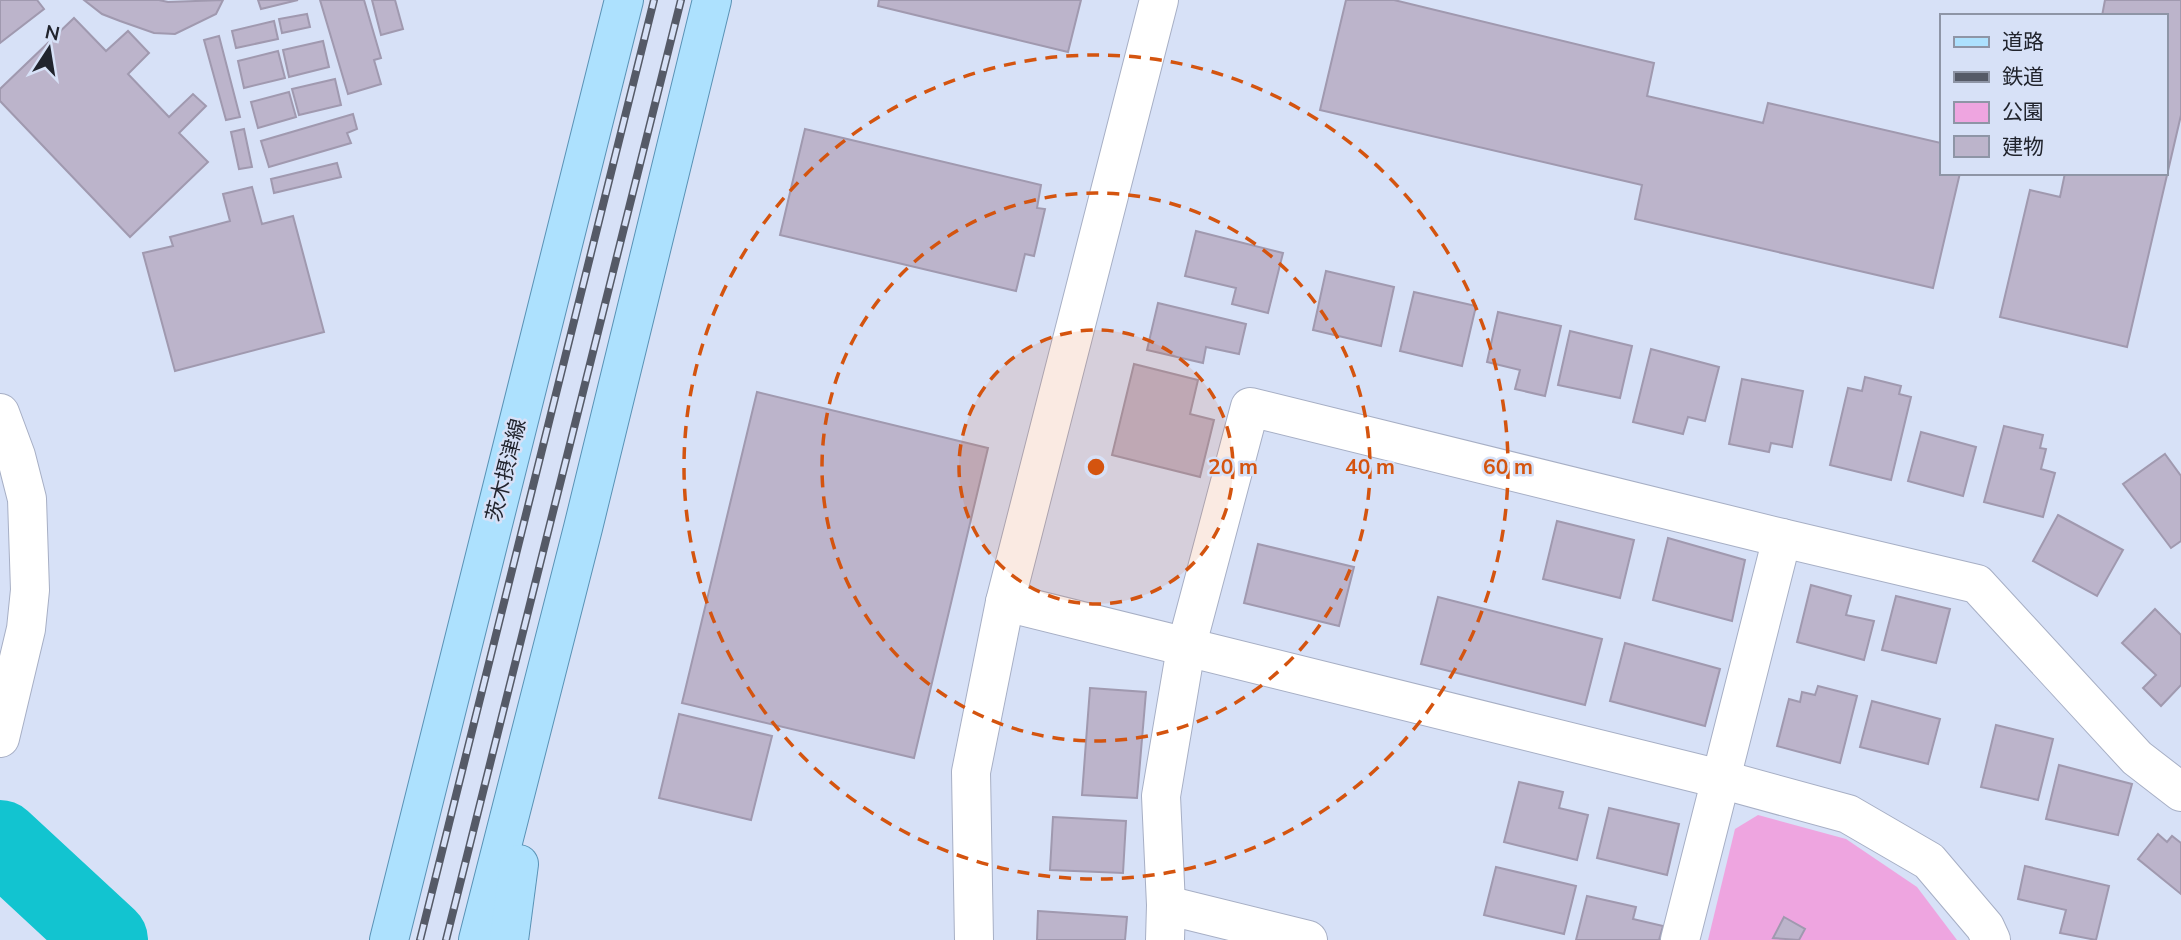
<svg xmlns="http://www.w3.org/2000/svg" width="2181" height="940" font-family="Mulish,'Noto Sans JP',sans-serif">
  <rect width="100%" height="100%" fill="#d7e1f7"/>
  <polygon fill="#eea5e0" points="1758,815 1846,839 1917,887 1957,940 1708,940 1735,829"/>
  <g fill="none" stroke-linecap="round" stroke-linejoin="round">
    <polyline stroke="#12c4d0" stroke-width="82" points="0,841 107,940"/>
  </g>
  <g fill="#bcb4cb" stroke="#a099af" stroke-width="2">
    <polygon points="0,0 37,0 44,9 0,43"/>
    <polygon points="159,0 168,2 223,0 216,14 175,34 154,33 120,21 102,14 84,0"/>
    <polygon points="258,0 298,0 261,9"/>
    <polygon points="320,0 364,0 381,58 374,60 381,84 348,94"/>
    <polygon points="372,0 395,0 403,29 381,35"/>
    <polygon points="879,0 1081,0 1068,52 878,6"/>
    <polygon points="1346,0 1394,0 1654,63 1647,96 1763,123 1768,103 1941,143 1941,173 1960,173 1933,288 1635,219 1642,185 1320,110"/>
    <polygon points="2105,0 2181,0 2181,115 2127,347 2000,317 2030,190 2060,197 2065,173 2165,173 2165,16 2102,16"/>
    <polygon points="307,14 310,27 282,33 279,19"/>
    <polygon points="74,18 106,51 128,31 149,53 128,74 169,117 193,94 206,106 179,133 208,162 130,237 0,101 0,89"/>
    <polygon points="274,21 278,39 236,48 232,31"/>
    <polygon points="219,36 240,117 226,120 204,40"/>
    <polygon points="323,41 329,67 289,77 283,50"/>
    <polygon points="278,51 285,78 244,88 238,61"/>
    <polygon points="335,79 341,105 299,115 292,89"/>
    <polygon points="289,92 296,117 258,128 251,102"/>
    <polygon points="353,114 357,129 347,133 351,143 269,167 261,141"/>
    <polygon points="244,129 252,167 239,169 231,132"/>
    <polygon points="805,129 1041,185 1037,208 1045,209 1034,256 1025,254 1016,291 780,235"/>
    <polygon points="337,163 341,177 274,193 271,179"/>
    <polygon points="252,187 262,224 293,216 324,332 175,371 143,253 173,246 170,237 230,221 223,194"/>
    <polygon points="1196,231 1283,253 1268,313 1232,304 1236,288 1185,276"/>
    <polygon points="1326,271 1394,287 1381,346 1313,330"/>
    <polygon points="1414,292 1476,306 1462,366 1400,351"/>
    <polygon points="1158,303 1246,324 1239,354 1206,347 1203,363 1147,350"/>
    <polygon points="1498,312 1561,326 1545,396 1515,389 1520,370 1487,362"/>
    <polygon points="1570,331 1632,346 1620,398 1558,385"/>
    <polygon points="1651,349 1719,367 1705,421 1688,417 1683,434 1633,422"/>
    <polygon points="1134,364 1198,380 1190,414 1214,420 1200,477 1112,455"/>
    <polygon points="1865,377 1901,386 1899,394 1911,397 1891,480 1830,465 1848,388 1862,391"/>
    <polygon points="1742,379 1803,391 1792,447 1771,443 1769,452 1729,444"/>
    <polygon points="757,392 988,448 914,758 682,703"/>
    <polygon points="2004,426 2043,435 2040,448 2046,449 2041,469 2055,473 2043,517 1984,502"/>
    <polygon points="1921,432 1976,447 1963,496 1908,481"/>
    <polygon points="2165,454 2181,476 2181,541 2171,548 2123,484"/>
    <polygon points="2058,515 2123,550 2097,596 2033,561"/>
    <polygon points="1557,521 1634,540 1620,598 1543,579"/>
    <polygon points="1668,538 1745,560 1732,621 1653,600"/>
    <polygon points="1258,544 1354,567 1339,626 1244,603"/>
    <polygon points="1811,585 1851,596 1846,615 1874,621 1864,660 1797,642"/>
    <polygon points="1896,596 1950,609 1936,663 1882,650"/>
    <polygon points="1438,597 1602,639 1585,705 1421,664"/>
    <polygon points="2155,609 2181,635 2181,685 2161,706 2143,688 2156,675 2122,643"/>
    <polygon points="1625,643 1720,669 1705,726 1610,701"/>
    <polygon points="1818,686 1857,696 1840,763 1777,746 1789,699 1800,702 1802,692 1815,695"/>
    <polygon points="1090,688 1146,692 1137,798 1082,795"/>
    <polygon points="1872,701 1940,719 1928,764 1860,747"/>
    <polygon points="679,714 772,736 751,820 659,798"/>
    <polygon points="1996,725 2053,739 2038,800 1981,787"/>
    <polygon points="2059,765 2132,784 2118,835 2046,819"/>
    <polygon points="1519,782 1563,792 1559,808 1588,815 1577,860 1504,842"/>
    <polygon points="1609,808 1679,824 1667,875 1597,858"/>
    <polygon points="1053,817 1126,821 1123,873 1050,870"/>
    <polygon points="2158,834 2167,842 2172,836 2181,843 2181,894 2138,859"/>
    <polygon points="2025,866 2109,886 2096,940 2060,933 2066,910 2018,899"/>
    <polygon points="1496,867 1576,886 1564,934 1484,915"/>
    <polygon points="1587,896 1636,907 1633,919 1663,926 1659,940 1576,940"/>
    <polygon points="1038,911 1127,917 1125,940 1037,940"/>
    <polygon points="1784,917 1805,929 1799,940 1773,938"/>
  </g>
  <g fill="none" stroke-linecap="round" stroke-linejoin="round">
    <defs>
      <g id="minor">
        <polyline points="0,413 16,456 27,499 30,590 26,629 0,738"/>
        <polyline points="1782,538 1977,584 2137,758 2181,792"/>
        <polyline points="1005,602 1720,779 1848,814 1929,861 1985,927 1991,940"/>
        <polyline points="1166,905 1308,940"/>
        <polyline points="974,940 971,772 1005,602 1159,0"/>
        <polyline points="1165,940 1166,905 1161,796 1186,648 1250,407 1782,538 1680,940"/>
      </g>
      <g id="major">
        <polyline points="389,940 624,0"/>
        <polyline points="478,940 583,528 712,0"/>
        <polyline points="509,940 519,864"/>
      </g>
    </defs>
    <use href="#minor" stroke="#a7afc5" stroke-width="40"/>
    <use href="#major" stroke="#5992b5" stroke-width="40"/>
    <use href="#minor" stroke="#fff" stroke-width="38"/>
    <use href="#major" stroke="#ade1fe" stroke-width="38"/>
    <defs>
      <g id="rail">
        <polyline points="420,940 654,0"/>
        <polyline points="446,940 681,0"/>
      </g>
    </defs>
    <use href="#rail" stroke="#555a67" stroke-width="8"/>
    <use href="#rail" stroke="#d7e1f7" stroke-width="5" stroke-dasharray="16" stroke-linecap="butt"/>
  </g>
  <circle cx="1096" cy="467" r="137" fill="#d4540f" fill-opacity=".12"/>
  <g fill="none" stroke="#d4540f" stroke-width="3.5" stroke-dasharray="12 9">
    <circle cx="1096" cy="467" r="137"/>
    <circle cx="1096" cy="467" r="274"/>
    <circle cx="1096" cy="467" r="412"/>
  </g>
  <g text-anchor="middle" stroke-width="5" stroke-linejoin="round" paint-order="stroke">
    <g font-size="21" fill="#21242d" stroke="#d7e1f7">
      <text transform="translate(506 470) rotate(-76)" y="7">茨木摂津線</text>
    </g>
  </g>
  <circle cx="1096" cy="467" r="10" fill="#d4540f" stroke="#d7e1f7" stroke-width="3.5"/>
  <g font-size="21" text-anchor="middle" font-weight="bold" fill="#d4540f" stroke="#d7e1f7" stroke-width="5" stroke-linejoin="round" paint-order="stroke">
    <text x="1233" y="474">20 m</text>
    <text x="1370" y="474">40 m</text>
    <text x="1508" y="474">60 m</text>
  </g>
  <rect x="1940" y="14" width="228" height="161" fill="#d7e1f7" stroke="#8e95a6" stroke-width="2"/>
  <rect x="1954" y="37" width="35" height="10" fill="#ade1fe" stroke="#8e95a6" stroke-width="2"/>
  <text x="2002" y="49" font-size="21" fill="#21242d">道路</text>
  <rect x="1954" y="72" width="35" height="10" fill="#555a67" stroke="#8e95a6" stroke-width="2"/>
  <text x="2002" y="84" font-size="21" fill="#21242d">鉄道</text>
  <rect x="1954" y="102" width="35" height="21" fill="#eea5e0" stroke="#8e95a6" stroke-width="2"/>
  <text x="2002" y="119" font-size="21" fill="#21242d">公園</text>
  <rect x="1954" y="136" width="35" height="21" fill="#bcb4cb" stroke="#8e95a6" stroke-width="2"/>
  <text x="2002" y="154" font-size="21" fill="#21242d">建物</text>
  <g transform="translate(49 49) rotate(12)" stroke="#d7e1f7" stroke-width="5" paint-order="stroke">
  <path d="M0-5L12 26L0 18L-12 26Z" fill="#21242d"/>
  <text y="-10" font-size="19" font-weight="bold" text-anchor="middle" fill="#21242d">N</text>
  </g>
</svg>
